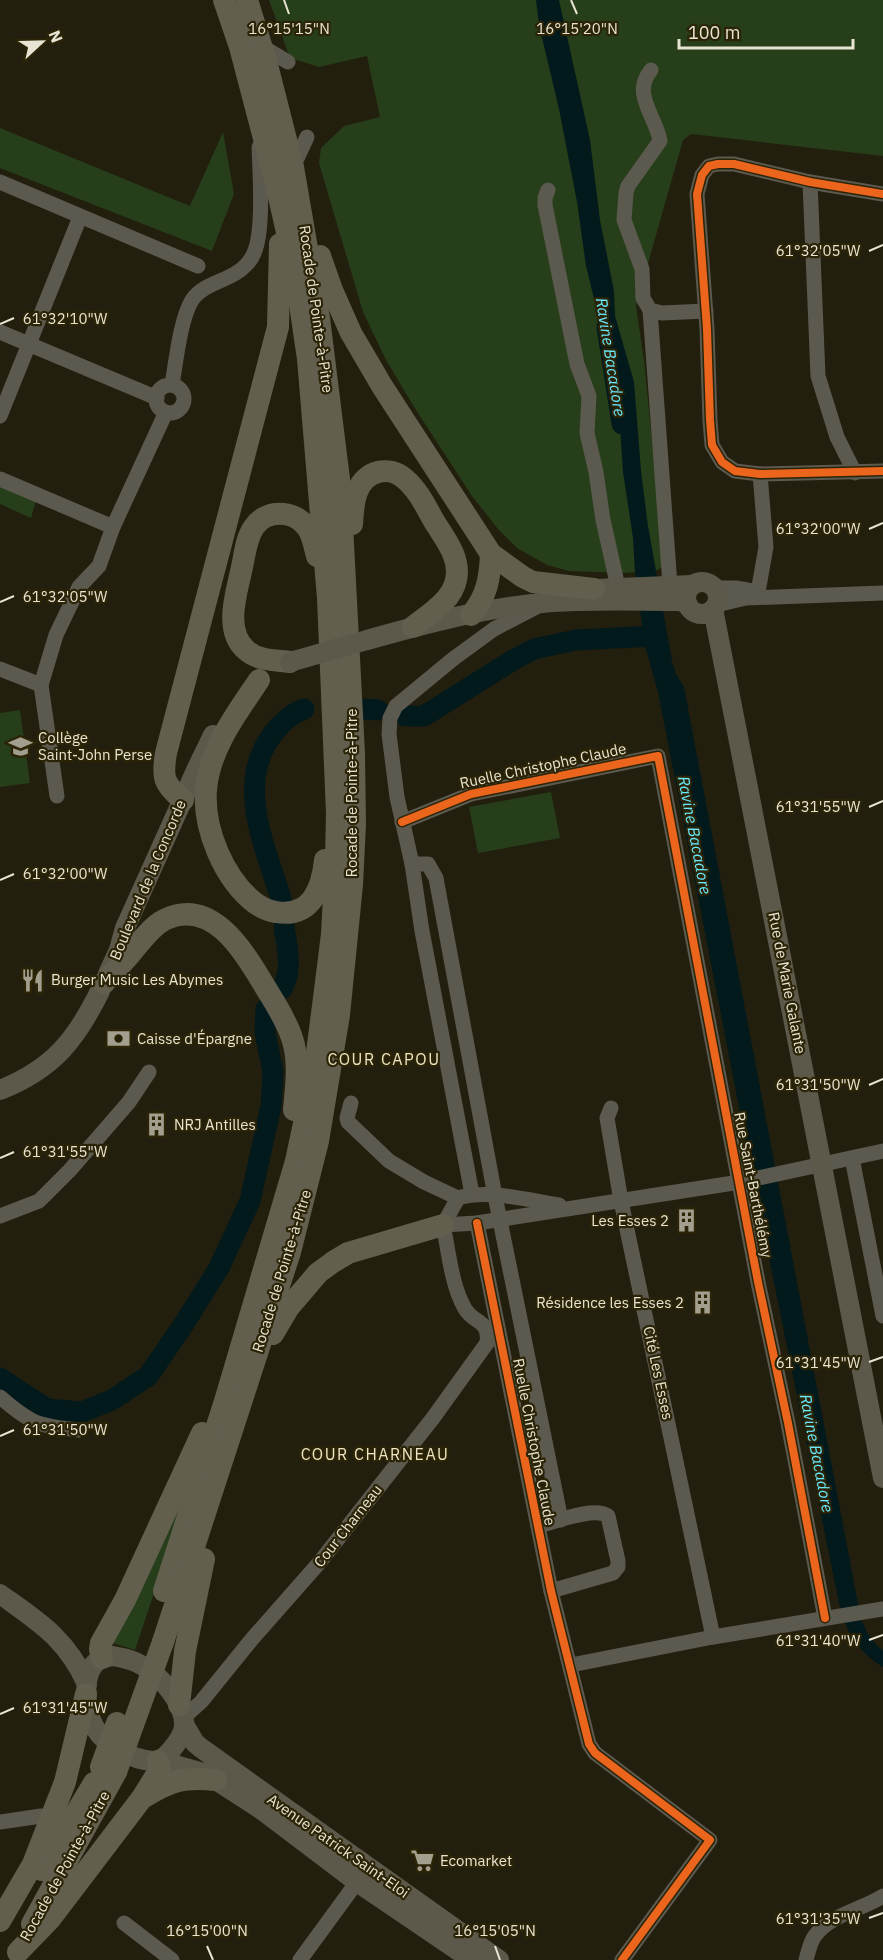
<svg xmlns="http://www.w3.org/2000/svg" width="883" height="1960" font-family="'IBM Plex Sans',sans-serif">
  <rect width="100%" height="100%" fill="#231f0e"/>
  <g fill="#263e19">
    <polygon points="269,0 883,0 883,156 691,134 683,140 636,306 644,360 664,561 661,568 655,571 624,573 569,571 547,565 517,548 498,529 472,496 414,407 386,360 363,312 319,163 321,148 344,126 380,117 367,56 319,67 290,58"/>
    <polygon points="0,128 190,206 223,132 234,194 212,251 0,168"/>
    <polygon points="0,486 36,500 31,518 0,504"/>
    <polygon points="20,710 30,783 0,787 0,713"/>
    <polygon points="551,792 560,838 478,853 469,807"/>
    <polygon points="182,1488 187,1494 135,1650 113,1643"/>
  </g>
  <path fill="#031a1d" d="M 536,0 L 559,0 L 590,140 L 600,220 L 614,291 L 615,316 L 634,382 L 641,471 L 648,526 L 672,661 L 676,674 L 684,687 L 859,1609 C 863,1627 869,1639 883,1651 L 883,1667 C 861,1654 850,1637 841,1613 L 752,1174 L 658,692 L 645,646 L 635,573 L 633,538 L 623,472 L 618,395 L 611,355 L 603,350 L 598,315 L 586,266 L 577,202 L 559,109 L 539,25 Z"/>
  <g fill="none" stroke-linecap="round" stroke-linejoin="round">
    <g stroke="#031a1d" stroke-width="21">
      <polyline points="607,327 622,424"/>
      <polyline points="364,709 378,710"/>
      <polyline points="405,716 424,716 513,660 534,649 576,640 655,636"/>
      <path d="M 281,899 C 266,848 236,787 270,738 C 279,725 289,714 304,709"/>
      <path d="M 282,989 C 293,970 287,947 284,926"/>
      <polyline points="0,1378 47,1409 82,1412 112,1400 148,1376 182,1327 219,1268 250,1201 271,1106 273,1072 265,1032 266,1009"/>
    </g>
    <g stroke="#5c594f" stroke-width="15">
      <polyline points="261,46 288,62"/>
      <path d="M 651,70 C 631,94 656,116 660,141 L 628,186 L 626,193 L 624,220 L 642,269 L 643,298 L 650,310 L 662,313 L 706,311"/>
      <polyline points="293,167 307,137"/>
      <polyline points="0,182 198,266"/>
      <polyline points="810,182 818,376 837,437 855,473"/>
      <polyline points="548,190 545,198 545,205 577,364 589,396 587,433 596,472 603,520 618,587"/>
      <polyline points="883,194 810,182 734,164 718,164 709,166 702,175 697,194 707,329 710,420 712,445 722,462 735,471 760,474 883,471"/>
      <polyline points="650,310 670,585"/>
      <polyline points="0,332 157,398"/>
      <path d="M 172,385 C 176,362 180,320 192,300 C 202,285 222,282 236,273 C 243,269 251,261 254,253 C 264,231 260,173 259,147"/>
      <circle cx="170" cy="399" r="14"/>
      <polyline points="0,416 80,217"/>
      <polyline points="0,479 113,527"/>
      <polyline points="714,588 736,588 758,592"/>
      <polyline points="758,592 766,547 760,474"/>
      <polyline points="716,605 746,598 883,593"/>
      <polyline points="0,669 41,685"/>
      <polyline points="57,796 41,685 56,635 79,587 99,566 113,527 166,412"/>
      <polyline points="402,822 471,794 658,756 758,1282 788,1423 825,1618"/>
      <polyline points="412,864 428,864 436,878 495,1196 561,1520"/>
      <path d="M 351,1103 L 347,1118 L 348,1122 L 389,1161 L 424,1182 L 458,1198 C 489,1189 527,1200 559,1205"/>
      <polyline points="611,1108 607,1118 621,1201 713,1637"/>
      <polyline points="852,1158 883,1316"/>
      <polyline points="472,1194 422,931 412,864 397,797 389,734 390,718 396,706 453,659 494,629 538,606"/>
      <polyline points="0,1216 39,1201 70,1170 129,1102 149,1072"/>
      <polyline points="477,1223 551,1591 589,1744 595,1753 710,1840 622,1960"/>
      <polyline points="443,1225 477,1223 740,1182 883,1151"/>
      <polyline points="443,1225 458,1198"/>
      <path d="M 0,1397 C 31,1424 38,1426 79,1430"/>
      <path d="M 538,1526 C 554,1522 595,1506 608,1516 L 618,1561 L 618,1567 L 613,1573 L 551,1591"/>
      <polyline points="571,1665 713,1637 883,1609"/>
      <path d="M 183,1718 L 201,1702 L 252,1639 L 319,1563 L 433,1418 L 487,1343 C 490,1318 473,1325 464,1307 C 451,1283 449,1252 443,1225"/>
      <polyline points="0,1822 41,1816"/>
      <polyline points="124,1923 172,1960"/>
      <polyline points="300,1960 357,1882"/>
      <path d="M 806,1960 C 808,1953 810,1943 814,1937 C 829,1915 861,1910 883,1896"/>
    </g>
    <g stroke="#5c594a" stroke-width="20">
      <circle cx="702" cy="598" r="16"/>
      <polyline points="595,589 692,585"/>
      <polyline points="713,609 883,1478"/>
      <path d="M 367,640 C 424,624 483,608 542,603 C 587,599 633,601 679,601 L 687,603"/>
      <polyline points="108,974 119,950 125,928 197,768 213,735"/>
      <path d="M 0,1090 C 53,1069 76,1040 100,991"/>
      <path d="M 0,1594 C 39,1622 66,1638 87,1684"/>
      <path d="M 113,1656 C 124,1658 134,1660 143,1666 C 160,1675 185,1704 184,1725 C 184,1733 177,1743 172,1749 C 167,1755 162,1761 153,1761 C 133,1760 106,1746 95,1728 C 85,1711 80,1672 100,1659 C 103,1657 109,1657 113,1656 Z"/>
      <polyline points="185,1726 195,1743 201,1748 499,1960"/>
      <polyline points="164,1757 171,1764 203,1773 216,1780 262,1810 357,1882 472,1960"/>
    </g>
    <g stroke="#635f4f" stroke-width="22">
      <polyline points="320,256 332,290 351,333 382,386 491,554 523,577 533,582 594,589"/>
      <path d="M 352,524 C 353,513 353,502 357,492 C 365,470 389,465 405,479 C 418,490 426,507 434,521 C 445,539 461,558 456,580 C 452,601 428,615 413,627"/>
      <path d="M 471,615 C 487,597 490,577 491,554"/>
      <path d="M 290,662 C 276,660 258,661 246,650 C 223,630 237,592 242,567 C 245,554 246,538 254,527 C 266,509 293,510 306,526 C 313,534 314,546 317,556"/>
      <path d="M 259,680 C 237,713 209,749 206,790 C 203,829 224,879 255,903 C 262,908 268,911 276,912 C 311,918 322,889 325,860"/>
      <path d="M 183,800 C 163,784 162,777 166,753 L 278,327 L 280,244"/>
      <path d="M 104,983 C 111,975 119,967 126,959 C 137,947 149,928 164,920 C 212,896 244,952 264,985 C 274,1002 286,1019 292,1038 C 300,1061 296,1087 294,1110"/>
      <polyline points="273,1334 289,1307 318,1273 333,1262 348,1253 443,1225"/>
      <polyline points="164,1591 225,1401 296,1161 314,1076 323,1006 332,934 336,859 337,813 328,598 308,359 294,263 277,188 240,47 224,0"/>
      <polyline points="163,1642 290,1252 318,1141 339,1015 352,885 355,824 354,753 340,487 319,318 293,167 266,61 247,0"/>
      <polyline points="102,1658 100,1649 101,1643 125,1600 202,1433"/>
      <polyline points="179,1705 185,1651 204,1559"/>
      <path d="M 144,1797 C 172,1780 183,1777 216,1780"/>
      <polyline points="42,1870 94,1783"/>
      <polyline points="0,1921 33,1864 65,1782 86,1694"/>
      <polyline points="32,1924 116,1772"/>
      <polyline points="18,1952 50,1919 142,1798 160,1769 158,1761"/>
    </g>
    <polyline stroke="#5c594a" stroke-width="20" points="290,662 367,640"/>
    <g stroke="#635f4f" stroke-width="22">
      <polyline points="101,1767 117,1723"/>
      <polyline points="116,1772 163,1642"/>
    </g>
    <defs>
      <g id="cycleway">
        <polyline points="883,194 810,182 734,164 718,164 709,166 702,175 697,194 707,329 710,420 712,445 722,462 735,471 760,474 883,471"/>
        <polyline points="402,822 471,794 658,756 758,1282 788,1423 825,1618"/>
        <polyline points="477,1223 551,1591 589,1744 595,1753 710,1840 622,1960"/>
      </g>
    </defs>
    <use href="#cycleway" stroke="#2b2406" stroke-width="11"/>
    <use href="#cycleway" stroke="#eb651d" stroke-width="8"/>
  </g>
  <path fill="none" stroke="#e8e4d3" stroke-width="2" d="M 284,0 L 289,14M 571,0 L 577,14M 869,251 L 883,245M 0,324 L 14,318M 869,529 L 883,523M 0,602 L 14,596M 869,807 L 883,801M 0,880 L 14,874M 869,1085 L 883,1079M 0,1158 L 14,1152M 869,1362 L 883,1357M 0,1436 L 14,1430M 869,1640 L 883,1635M 0,1714 L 14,1708M 869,1918 L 883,1913M 207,1946 L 213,1960M 495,1946 L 500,1960"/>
  <defs>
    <symbol id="school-bare" viewBox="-9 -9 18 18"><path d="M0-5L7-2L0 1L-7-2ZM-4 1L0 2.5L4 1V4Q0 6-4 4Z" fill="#a39f8e" stroke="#2b2406" stroke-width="2.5" paint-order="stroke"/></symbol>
    <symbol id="restaurant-bare" viewBox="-9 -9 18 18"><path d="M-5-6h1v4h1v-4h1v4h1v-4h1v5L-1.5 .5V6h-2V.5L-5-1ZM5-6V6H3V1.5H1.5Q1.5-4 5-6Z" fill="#a39f8e" stroke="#2b2406" stroke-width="2.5" paint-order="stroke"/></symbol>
    <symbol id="bank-bare" viewBox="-9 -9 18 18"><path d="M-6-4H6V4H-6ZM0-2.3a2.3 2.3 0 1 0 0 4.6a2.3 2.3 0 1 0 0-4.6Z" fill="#a39f8e" stroke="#2b2406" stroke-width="2.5" paint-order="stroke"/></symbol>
    <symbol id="building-bare" viewBox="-9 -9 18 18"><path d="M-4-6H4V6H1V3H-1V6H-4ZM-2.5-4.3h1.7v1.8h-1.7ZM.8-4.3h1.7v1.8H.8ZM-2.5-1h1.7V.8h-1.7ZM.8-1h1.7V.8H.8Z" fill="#a39f8e" stroke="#2b2406" stroke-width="2.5" paint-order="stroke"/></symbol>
    <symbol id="supermarket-bare" viewBox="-9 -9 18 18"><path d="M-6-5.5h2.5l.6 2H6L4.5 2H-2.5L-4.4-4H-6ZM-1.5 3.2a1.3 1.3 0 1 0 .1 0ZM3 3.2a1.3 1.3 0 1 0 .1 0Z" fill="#a39f8e" stroke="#2b2406" stroke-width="2.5" paint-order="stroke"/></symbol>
  </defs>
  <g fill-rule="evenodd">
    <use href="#school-bare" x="4" y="730" width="33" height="33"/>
    <use href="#restaurant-bare" x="16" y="964" width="33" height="33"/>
    <use href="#bank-bare" x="102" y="1022" width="33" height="33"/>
    <use href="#building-bare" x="140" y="1108" width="33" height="33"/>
    <use href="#building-bare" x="670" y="1204" width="33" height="33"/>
    <use href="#building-bare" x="686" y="1286" width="33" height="33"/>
    <use href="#supermarket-bare" x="406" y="1844" width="33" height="33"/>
  </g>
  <g text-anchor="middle" stroke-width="4.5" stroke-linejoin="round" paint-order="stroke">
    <g font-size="15" fill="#e8e4d3" stroke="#2b2406">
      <text transform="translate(316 309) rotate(82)" y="5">Rocade de Pointe-à-Pitre</text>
      <text transform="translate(543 766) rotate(-12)" y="5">Ruelle Christophe Claude</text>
      <text transform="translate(352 793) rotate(-90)" y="5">Rocade de Pointe-à-Pitre</text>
      <text transform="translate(148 880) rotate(-67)" y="5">Boulevard de la Concorde</text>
      <text transform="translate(787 983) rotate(79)" y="5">Rue de Marie Galante</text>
      <text transform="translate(753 1185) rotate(79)" y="5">Rue Saint-Barthélémy</text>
      <text transform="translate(282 1271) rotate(-73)" y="5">Rocade de Pointe-à-Pitre</text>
      <text transform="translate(658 1373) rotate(78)" y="5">Cité Les Esses</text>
      <text transform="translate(534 1442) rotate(79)" y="5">Ruelle Christophe Claude</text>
      <text transform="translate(348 1526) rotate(-52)" y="5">Cour Charneau</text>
      <text transform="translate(338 1846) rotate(35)" y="5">Avenue Patrick Saint-Eloi</text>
      <text transform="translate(65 1866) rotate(-61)" y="5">Rocade de Pointe-à-Pitre</text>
    </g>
    <g font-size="15" fill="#e8e4d3" stroke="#2b2406" text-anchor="start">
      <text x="38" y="743">Collège<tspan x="38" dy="17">Saint-John Perse</tspan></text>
      <text x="51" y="985">Burger Music Les Abymes</text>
      <text x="137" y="1044">Caisse d'Épargne</text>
      <text x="174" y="1130">NRJ Antilles</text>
      <text x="669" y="1226" text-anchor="end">Les Esses 2</text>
      <text x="684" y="1308" text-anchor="end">Résidence les Esses 2</text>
      <text x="440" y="1866">Ecomarket</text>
    </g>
    <g font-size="16" font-style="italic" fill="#69e8fe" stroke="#2b2406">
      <text transform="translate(611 357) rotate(81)" y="6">Ravine Bacadore</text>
      <text transform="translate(695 835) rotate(79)" y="6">Ravine Bacadore</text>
      <text transform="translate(817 1453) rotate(79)" y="6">Ravine Bacadore</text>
    </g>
    <g font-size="16" letter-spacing="1.5" fill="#ede4c2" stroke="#2b2406">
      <text x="384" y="1065">COUR CAPOU</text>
      <text x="375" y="1460">COUR CHARNEAU</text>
    </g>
  </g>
  <g font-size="15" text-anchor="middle" fill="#e8e4d3" stroke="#2b2406" stroke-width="4.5" stroke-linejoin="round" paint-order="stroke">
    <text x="289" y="34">16°15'15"N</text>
    <text x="577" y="34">16°15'20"N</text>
    <text x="818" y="256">61°32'05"W</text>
    <text x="65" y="324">61°32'10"W</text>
    <text x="818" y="534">61°32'00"W</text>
    <text x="65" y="602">61°32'05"W</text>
    <text x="818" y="812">61°31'55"W</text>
    <text x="65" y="879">61°32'00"W</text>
    <text x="818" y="1090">61°31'50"W</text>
    <text x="65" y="1157">61°31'55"W</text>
    <text x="818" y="1368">61°31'45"W</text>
    <text x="65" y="1435">61°31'50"W</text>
    <text x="818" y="1646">61°31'40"W</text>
    <text x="65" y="1713">61°31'45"W</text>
    <text x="818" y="1924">61°31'35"W</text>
    <text x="207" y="1936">16°15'00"N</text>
    <text x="495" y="1936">16°15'05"N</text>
  </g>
  <g transform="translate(42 42) rotate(68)" stroke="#2b2406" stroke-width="4.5" paint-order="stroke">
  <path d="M0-4.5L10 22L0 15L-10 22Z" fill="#e8e4d3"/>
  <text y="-9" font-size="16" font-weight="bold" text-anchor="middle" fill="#e8e4d3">N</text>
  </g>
  <path d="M679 39v9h174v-9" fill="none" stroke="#e8e4d3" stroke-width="3"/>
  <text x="688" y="39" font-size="18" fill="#e8e4d3" stroke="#2b2406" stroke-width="4.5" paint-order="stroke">100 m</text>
</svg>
